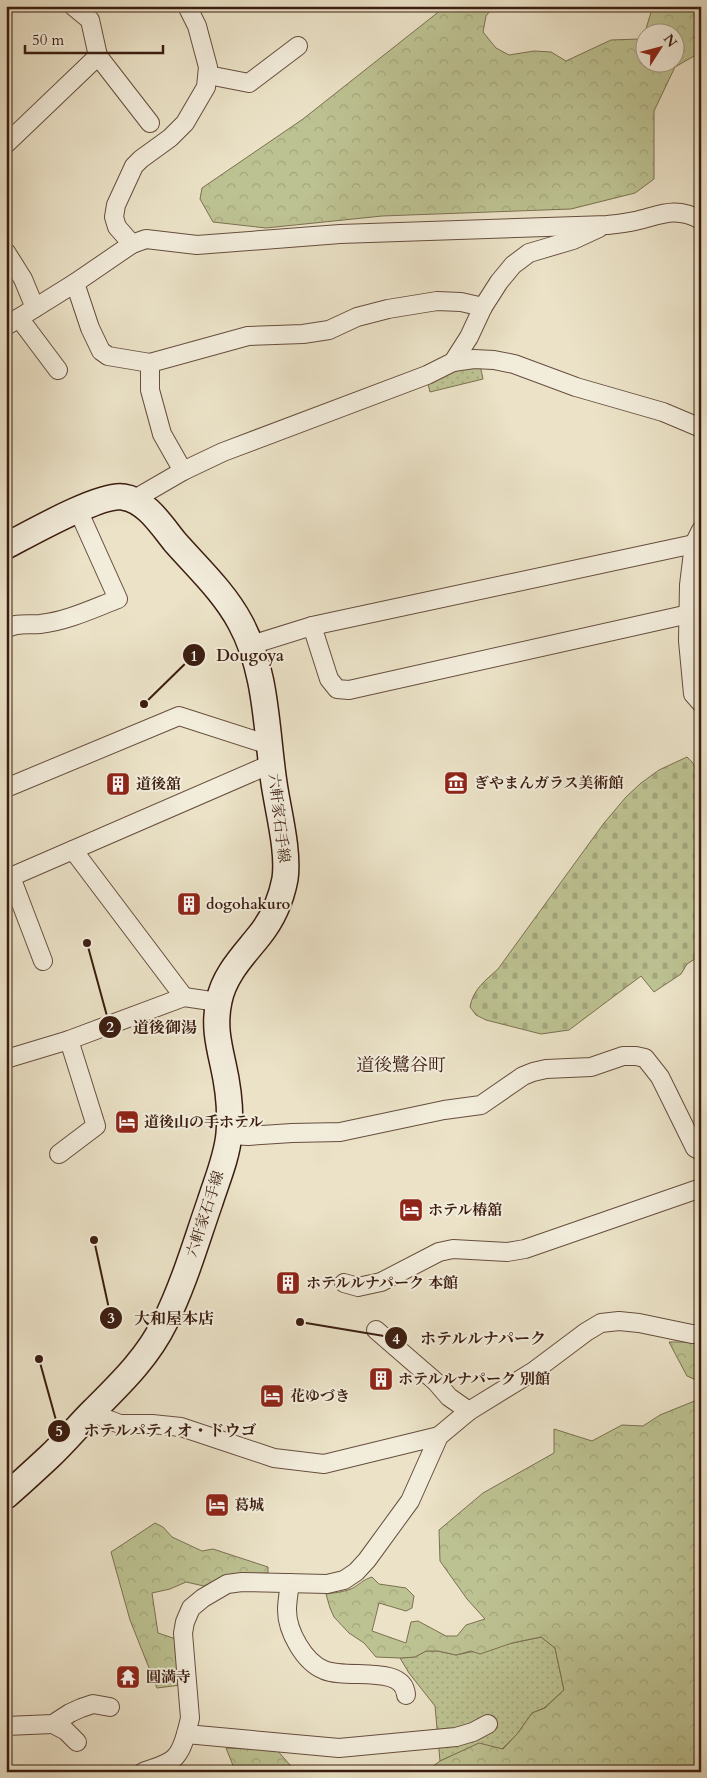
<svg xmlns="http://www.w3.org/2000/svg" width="707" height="1778" font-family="Cardo,'Noto Serif JP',serif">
  <defs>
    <pattern id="grass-dots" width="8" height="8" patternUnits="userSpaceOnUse" patternTransform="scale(1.25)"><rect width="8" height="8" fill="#bdc292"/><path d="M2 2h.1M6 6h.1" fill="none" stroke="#a3a67d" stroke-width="1.8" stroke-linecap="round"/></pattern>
    <pattern id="forest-crowns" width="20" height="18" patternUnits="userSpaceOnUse" patternTransform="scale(1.25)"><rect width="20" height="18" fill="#bdc292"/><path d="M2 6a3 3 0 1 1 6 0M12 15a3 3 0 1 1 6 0" fill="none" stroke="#a3a67d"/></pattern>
    <pattern id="cemetery-stones" width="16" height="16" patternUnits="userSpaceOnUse" patternTransform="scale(1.25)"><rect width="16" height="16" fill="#bdc292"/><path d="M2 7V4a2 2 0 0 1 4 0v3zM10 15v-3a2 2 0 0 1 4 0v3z" fill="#a3a67d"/></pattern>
  </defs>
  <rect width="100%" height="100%" fill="#ebe2c7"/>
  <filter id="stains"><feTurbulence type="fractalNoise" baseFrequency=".004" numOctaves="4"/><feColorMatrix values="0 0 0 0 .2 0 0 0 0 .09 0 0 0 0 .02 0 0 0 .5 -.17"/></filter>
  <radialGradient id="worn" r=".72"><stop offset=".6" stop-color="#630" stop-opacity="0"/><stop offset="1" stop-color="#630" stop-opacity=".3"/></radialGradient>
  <g fill="url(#grass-dots)" stroke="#7c7051">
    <polygon points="480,365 483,379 430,392 427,380 440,373"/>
    <polygon points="541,1637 555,1648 564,1690 544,1708 532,1713 518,1733 502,1749 479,1744 440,1761 435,1706 409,1673 400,1658 415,1657 426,1651 438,1651 456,1655"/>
  </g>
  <g fill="url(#forest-crowns)" stroke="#7c7051">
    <polygon points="446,6 494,6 486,16 483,32 496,48 509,55 534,51 551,52 566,61 611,40 640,39 644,33 644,62 674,62 674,32 645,32 652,9 657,6 701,6 701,52 675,67 654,111 654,179 635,193 571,209 382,216 266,228 213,222 200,199 202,188 303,119"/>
    <polygon points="669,1342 701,1342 701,1382 687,1376"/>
    <path d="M 701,1382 L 701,1772 L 425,1772 L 440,1761 L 479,1743 L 503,1749 L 518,1733 L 532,1713 L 545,1708 L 564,1690 L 555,1648 L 541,1637 L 512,1643 L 480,1654 L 471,1651 L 456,1655 L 438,1651 L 426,1651 L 415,1657 L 400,1658 L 376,1657 L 364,1643 L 349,1633 L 334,1617 L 330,1608 L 326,1594 C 334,1593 343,1592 351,1589 C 359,1585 364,1579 372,1577 L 379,1584 L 406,1588 L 414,1596 L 412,1608 L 406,1611 L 379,1603 L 372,1631 L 406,1643 L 411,1622 L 418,1621 L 446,1636 L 457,1636 L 466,1625 L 485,1619 L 467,1599 L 440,1561 L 439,1530 L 483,1493 L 554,1453 L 554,1429 L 592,1441 L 622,1425 L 643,1426 L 660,1415 L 697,1400 Z"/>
    <polygon points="155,1523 163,1527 172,1537 202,1551 213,1549 268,1567 268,1573 240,1574 223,1577 204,1586 186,1582 170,1589 152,1593 158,1633 179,1640 181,1685 157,1688 130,1620 111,1552"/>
    <polygon points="226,1748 277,1750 296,1772 232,1772 234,1768"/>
  </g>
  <path fill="url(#cemetery-stones)" stroke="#7c7051" d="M 687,757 C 698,766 695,773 701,785 L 701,955 L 687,964 L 681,974 L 654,992 L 641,976 L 569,1030 L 541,1034 L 486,1020 L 476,1015 L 470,1007 C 473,989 486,980 498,969 L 604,823 L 626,797 L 641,783 L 659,770 Z"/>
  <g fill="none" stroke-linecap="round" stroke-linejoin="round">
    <defs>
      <g id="minor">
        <polyline points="73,6 90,20 98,56"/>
        <polyline points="208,75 249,83 298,46"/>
        <polyline points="6,144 98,56 150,123"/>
        <polyline points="132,244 117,227 114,217 116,205 134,166 141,159 170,138 185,123 206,87 208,67 197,26 187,6"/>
        <polyline points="6,252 23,279 35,308"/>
        <polyline points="75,283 90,328 101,351 108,356 150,363 248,336 303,334 329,330 357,317 388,309 437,301 461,302 483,307"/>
        <polyline points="19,318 58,370"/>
        <path d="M 6,326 L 75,283 L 132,244 L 146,239 L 197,245 L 340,234 L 607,225 C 616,224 626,223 635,221 C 661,215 675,206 701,220"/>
        <polyline points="453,362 474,359 494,360 514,364 576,387 663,412 701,428"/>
        <polyline points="150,363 150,390 162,434 183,471"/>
        <polyline points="133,500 183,471 223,452 427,375 453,362 469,337 483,307 499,282 513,265 529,253 573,240 599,228"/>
        <polyline points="701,530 694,544 689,585 688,641 693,694 701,703"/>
        <polyline points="312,626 329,679 337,689 349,690 689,614"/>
        <path d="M 6,629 C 16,622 28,625 40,624 C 67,621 92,609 118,599 L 78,510"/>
        <polyline points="251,645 312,626 694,544"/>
        <polyline points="6,788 179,716 269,745"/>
        <polyline points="73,850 184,997"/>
        <polyline points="11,877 43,961"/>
        <polyline points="6,879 271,764"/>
        <polyline points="6,1059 69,1040 184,997 218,1002"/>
        <polyline points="229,1135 248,1136 292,1133 340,1132 444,1110 481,1105 523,1076 533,1072 546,1069 591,1067 623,1056 636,1056 645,1058 660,1077 695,1148 701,1151"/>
        <polyline points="59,1154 96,1126 69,1040"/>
        <polyline points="344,1283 358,1287 381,1282 439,1252 453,1249 507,1252 525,1249 701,1188"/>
        <polyline points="376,1330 436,1382 449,1397 469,1411"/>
        <polyline points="93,1411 104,1418 120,1424 152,1424 181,1427 274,1458 324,1464 439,1436"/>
        <path d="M 290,1583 C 289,1591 287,1601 287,1610 C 287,1631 304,1662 324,1670 C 347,1680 404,1664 406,1695"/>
        <polyline points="53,1724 66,1731 77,1742"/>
        <polyline points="6,1726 53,1724 70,1713 81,1708 93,1704 110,1707"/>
        <polyline points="186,1734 339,1748 456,1737 473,1732 488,1724"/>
        <path d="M 143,1772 C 153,1768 169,1765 176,1756 C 184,1747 187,1730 190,1718 L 183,1633 L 185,1622 L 191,1608 L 203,1598 L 227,1584 L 242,1582 L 327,1584 L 344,1580 L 356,1572 L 367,1560 L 410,1501 L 439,1436 L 469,1411 L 534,1371 L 586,1332 L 601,1323 L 619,1321 L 639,1323 L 692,1334 L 701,1334"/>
      </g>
      <path id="secondary" d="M 6,546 C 29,534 101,493 123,497 C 146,500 162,526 175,542 C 197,567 224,592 240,622 C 267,671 266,729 274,783 C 278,811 289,851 285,879 C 281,900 272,920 259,936 C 243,956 224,975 219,1001 C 214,1024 218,1042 223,1064 C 228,1086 231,1112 229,1134 C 227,1157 217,1180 210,1202 C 196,1242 184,1284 165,1322 C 148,1357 121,1383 93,1411 C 78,1426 65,1442 49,1457 C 35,1470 21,1483 6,1496"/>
    </defs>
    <use href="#minor" stroke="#674e3e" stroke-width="20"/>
    <use href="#secondary" stroke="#3b1d10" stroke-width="28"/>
    <use href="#minor" stroke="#f2ecdb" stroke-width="18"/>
    <use href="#secondary" stroke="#f2ecdb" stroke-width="25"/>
  </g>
  <defs>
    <symbol id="museum-square" viewBox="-11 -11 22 22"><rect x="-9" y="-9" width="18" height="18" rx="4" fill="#8f2418" stroke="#f2ecdb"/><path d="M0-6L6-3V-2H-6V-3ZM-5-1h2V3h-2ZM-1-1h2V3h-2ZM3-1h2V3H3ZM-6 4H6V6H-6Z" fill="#fff"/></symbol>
    <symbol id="building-square" viewBox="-11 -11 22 22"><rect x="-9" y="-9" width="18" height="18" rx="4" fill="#8f2418" stroke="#f2ecdb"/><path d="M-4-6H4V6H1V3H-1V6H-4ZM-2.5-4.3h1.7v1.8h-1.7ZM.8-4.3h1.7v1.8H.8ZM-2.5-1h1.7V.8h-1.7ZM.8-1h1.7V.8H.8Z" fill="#fff"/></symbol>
    <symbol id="hotel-square" viewBox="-11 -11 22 22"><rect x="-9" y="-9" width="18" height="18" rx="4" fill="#8f2418" stroke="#f2ecdb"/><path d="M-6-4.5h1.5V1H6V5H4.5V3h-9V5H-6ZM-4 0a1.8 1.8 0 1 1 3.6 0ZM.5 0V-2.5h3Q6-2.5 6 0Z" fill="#fff"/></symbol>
    <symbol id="temple-square" viewBox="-11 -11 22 22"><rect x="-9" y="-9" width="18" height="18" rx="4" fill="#8f2418" stroke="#f2ecdb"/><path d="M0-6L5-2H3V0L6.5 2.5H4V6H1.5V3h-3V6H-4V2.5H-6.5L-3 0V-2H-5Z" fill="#fff"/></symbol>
  </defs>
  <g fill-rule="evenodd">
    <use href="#museum-square" x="442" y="769" width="28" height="28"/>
    <use href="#building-square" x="104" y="770" width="28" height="28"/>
    <use href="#building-square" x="175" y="890" width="28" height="28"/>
    <use href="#hotel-square" x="113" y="1108" width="28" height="28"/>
    <use href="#hotel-square" x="397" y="1196" width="28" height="28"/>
    <use href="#building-square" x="274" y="1269" width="28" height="28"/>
    <use href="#building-square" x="367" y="1365" width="28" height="28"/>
    <use href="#hotel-square" x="258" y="1382" width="28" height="28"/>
    <use href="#hotel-square" x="203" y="1491" width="28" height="28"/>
    <use href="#temple-square" x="114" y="1663" width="28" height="28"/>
  </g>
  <g text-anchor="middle" stroke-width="4" stroke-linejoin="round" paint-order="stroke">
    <g font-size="15" font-weight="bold" fill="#3b1d10" stroke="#f2ecdb" text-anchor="start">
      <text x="474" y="788">ぎやまんガラス美術館</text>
      <text x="136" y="789">道後舘</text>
      <text x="206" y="909">dogohakuro</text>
      <text x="144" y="1127">道後山の手ホテル</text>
      <text x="428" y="1215">ホテル椿舘</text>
      <text x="306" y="1288">ホテルルナパーク 本館</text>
      <text x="398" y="1384">ホテルルナパーク 別館</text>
      <text x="290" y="1401">花ゆづき</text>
      <text x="234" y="1510">葛城</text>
      <text x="146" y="1682">圓満寺</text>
    </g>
    <g font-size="15" fill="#3b1d10" stroke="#f2ecdb">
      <text transform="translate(279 818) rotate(83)" y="5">六軒家石手線</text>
      <text transform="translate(205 1214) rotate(-72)" y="5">六軒家石手線</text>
    </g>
    <g font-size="18" fill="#3b1d10" stroke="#f2ecdb">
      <text x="401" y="1071">道後鷺谷町</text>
    </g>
  </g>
  <path fill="none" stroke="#3b1d10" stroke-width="2" d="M144 704L194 655M87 943L110 1027M94 1240L111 1318M300 1322L396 1338M39 1359L59 1431"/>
  <g fill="#3b1d10" stroke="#f2ecdb" stroke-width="2">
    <circle cx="144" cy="704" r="5"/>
    <circle cx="87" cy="943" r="5"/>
    <circle cx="94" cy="1240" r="5"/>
    <circle cx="300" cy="1322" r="5"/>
    <circle cx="39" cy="1359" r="5"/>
    <circle cx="194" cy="655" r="12"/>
    <circle cx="110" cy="1027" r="12"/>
    <circle cx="111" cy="1318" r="12"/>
    <circle cx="396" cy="1338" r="12"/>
    <circle cx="59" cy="1431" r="12"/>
  </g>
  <g font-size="15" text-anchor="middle" font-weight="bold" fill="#fff">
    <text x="194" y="661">1</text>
    <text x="110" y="1032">2</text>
    <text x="111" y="1323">3</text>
    <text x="396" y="1344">4</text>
    <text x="59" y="1436">5</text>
  </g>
  <g font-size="16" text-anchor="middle" font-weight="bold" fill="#3b1d10" stroke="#f2ecdb" stroke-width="4" stroke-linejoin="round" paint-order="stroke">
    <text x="250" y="661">Dougoya</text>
    <text x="165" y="1033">道後御湯</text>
    <text x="174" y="1324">大和屋本店</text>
    <text x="483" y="1344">ホテルルナパーク</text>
    <text x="170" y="1436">ホテルパティオ・ドウゴ</text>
  </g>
  <rect width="707" height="1778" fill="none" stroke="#ebe2c7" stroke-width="25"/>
  <rect x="8" y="8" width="692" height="1763" fill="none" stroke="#3b1d10" stroke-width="2.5"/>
  <rect x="12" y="12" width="682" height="1753" fill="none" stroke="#3b1d10"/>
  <g transform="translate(660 48) rotate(54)"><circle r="24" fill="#f2ecdb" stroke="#a9998a"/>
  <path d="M0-4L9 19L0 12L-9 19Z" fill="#8f2418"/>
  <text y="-8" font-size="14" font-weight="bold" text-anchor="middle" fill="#3b1d10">N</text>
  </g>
  <path d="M25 45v8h138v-8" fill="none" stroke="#3b1d10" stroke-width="2.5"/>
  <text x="32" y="45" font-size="15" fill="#3b1d10" stroke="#f2ecdb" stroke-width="4" paint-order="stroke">50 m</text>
  <rect width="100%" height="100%" filter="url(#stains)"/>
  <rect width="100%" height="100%" fill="url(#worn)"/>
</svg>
